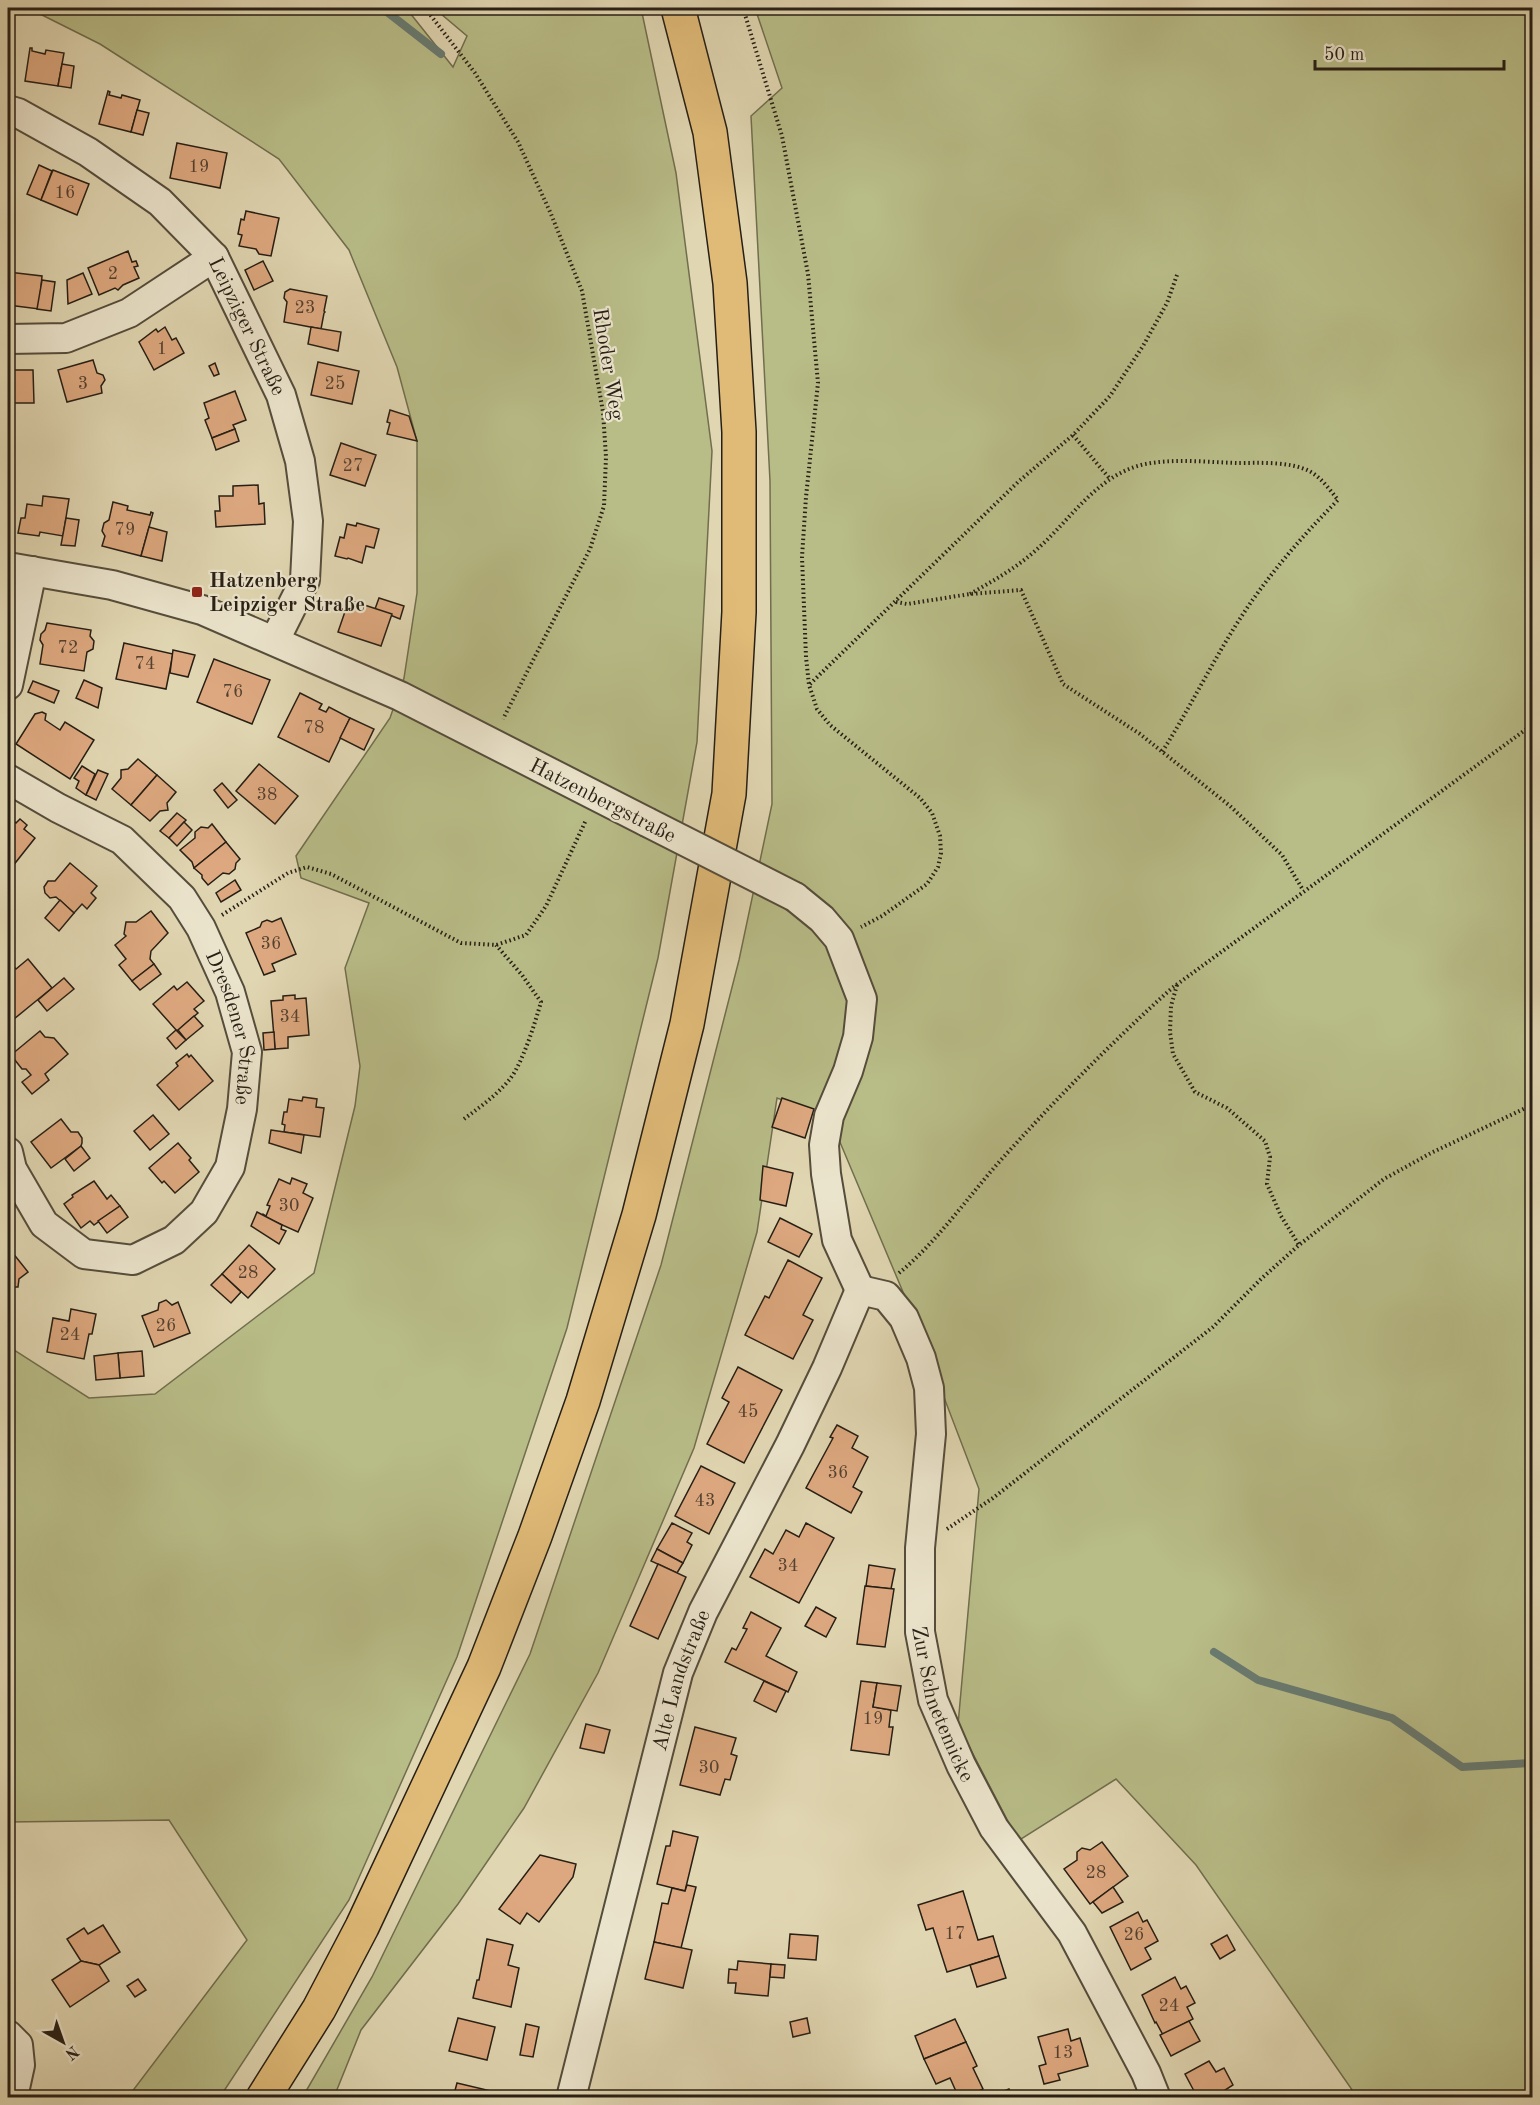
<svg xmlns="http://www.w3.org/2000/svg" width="1540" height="2105" font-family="'Old Standard TT',serif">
  <rect width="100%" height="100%" fill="#e0d6b1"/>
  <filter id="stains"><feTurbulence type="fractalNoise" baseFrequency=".00333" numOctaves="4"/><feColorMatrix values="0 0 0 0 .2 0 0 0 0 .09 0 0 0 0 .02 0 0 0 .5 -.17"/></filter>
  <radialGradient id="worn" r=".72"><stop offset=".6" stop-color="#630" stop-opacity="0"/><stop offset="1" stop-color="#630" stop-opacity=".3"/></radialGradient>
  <g fill="#b8bc87" stroke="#706e4e" stroke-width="1.5">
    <polygon points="28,8 406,8 453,67 467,36 434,8 641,8 676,173 712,451 697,742 658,958 567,1328 457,1657 349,1900 220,2097 128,2097 247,1940 169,1820 8,1822 8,1346 89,1398 155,1394 314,1273 355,1106 360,1066 345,968 369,903 301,878 296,856 390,718 404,678 417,593 417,441 397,367 349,250 279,159 100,44"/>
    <polygon points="755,8 1532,8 1532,2097 1357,2097 1196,1865 1116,1779 1018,1841 958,1725 979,1489 911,1311 829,1116 777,1098 757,1232 694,1448 598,1673 524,1808 458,1904 361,2030 334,2097 302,2098 372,1977 530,1654 661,1265 739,960 772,804 770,481 751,116 782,88"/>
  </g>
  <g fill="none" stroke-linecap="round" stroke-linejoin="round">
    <g stroke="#687b71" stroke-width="8">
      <polyline points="382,8 441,54"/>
      <polyline points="1214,1652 1258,1680 1392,1718 1462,1767 1532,1763"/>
    </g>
  </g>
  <g fill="#dda87f" stroke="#271f15" stroke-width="1.5">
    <polygon points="30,48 32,48 32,51 45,54 46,50 64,53 58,86 25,81"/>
    <polygon points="62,64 74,66 71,88 58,86"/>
    <polygon points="108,91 110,92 109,95 121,98 122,95 140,100 131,132 99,124"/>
    <polygon points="137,110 149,113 143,135 131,132"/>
    <polygon points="177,143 227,153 220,188 170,178"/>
    <polygon points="39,165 52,171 41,200 27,194"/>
    <polygon points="53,170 89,184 77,215 41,200"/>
    <polygon points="246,211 279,218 271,256 259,254 256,249 239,246 242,235 238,234 241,219 244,220"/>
    <polygon points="128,251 132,262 136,261 138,266 134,267 139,278 123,285 118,290 115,288 99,295 88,268"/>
    <polygon points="263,261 273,281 254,290 245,270"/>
    <polygon points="8,272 42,276 39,309 8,305"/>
    <polygon points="83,273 92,294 68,304 67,280"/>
    <polygon points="42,280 55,282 51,311 37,309"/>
    <polygon points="290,289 327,296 324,311 325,312 324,313 321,329 284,322 287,302 284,298 285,292"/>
    <polygon points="165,327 172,340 176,338 184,353 154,370 139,342 156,329 158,332"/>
    <polygon points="311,327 341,332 338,351 308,344"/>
    <polygon points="93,360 97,373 103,375 105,380 101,386 102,393 67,402 58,370"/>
    <polygon points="318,362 359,371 352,404 311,395"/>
    <polygon points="215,363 219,374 214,376 209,366"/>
    <rect x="8" y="370" width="2" height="33"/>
    <polygon points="10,370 33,370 34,403 10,403"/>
    <polygon points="235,391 246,420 233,425 235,429 212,438 205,420 209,418 204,403"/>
    <polygon points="390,410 409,416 417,441 387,434 390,423 387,422"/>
    <polygon points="235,429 239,441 216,450 212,438"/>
    <polygon points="341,443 376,455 365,486 330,475"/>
    <polygon points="258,485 259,504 264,503 265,524 216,527 215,511 220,511 219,496 233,496 233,486"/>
    <polygon points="43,496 69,499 63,536 40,532 39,536 18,533 21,518 25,518 27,504 42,506"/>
    <polygon points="113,502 128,506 127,510 150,515 151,512 153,513 141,556 102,546 105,536 102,531 104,523 109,520"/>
    <polygon points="66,518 79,520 75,546 61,545"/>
    <polygon points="357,523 379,529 374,548 366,546 362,563 348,558 347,559 335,556 340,537 344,538 347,524 356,526"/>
    <polygon points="149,527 167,532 162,561 141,556"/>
    <polygon points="379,598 404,606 400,619 375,609"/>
    <polygon points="349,600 392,614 381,646 338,632"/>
    <polygon points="47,623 91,630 90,636 94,641 93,649 87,652 84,671 40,664 43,645 40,640 41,634 45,630"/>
    <polygon points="124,643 173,654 166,689 116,679"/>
    <polygon points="173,650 195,655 188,677 170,673"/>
    <polygon points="214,659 270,680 252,724 197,702"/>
    <polygon points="84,680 102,688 98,708 76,698"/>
    <polygon points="33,681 59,691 54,703 28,692"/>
    <polygon points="300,693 322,704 319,709 326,712 329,707 350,718 329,762 278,737"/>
    <polygon points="42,712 46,714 45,720 60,730 65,722 94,740 70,779 16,744 35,714"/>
    <polygon points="350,718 374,729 364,750 340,738"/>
    <polygon points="138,759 157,775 131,805 112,789 121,778 121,770 128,769"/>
    <polygon points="259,764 298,796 275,824 236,791"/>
    <polygon points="82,766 95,774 86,795 76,788 79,781 74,778"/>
    <polygon points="98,770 108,774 96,800 86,795"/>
    <polygon points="157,775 176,792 167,803 168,810 160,811 150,821 131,805"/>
    <polygon points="222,783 237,800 228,808 214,790"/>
    <polygon points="177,813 186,820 169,838 160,831"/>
    <polygon points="8,816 16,823 20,819 27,825 24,829 35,838 12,867 8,863"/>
    <polygon points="184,822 192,830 177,846 169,838"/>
    <polygon points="212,824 226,842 194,868 192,862 180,850 195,838 195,832 201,827 208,828"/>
    <polygon points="226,842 240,859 236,863 235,869 229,874 223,873 208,885 202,878 202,875 194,868"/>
    <polygon points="70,863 97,886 91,893 96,898 87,909 82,904 74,913 56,897 50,898 45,893 44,887 48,881 55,881"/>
    <polygon points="235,880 241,890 221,902 216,893"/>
    <polygon points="60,900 74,913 59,931 45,918"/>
    <polygon points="151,911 168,933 151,951 150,959 154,964 132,981 119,965 126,959 115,945 126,936 124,934 126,922 136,922"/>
    <polygon points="281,918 296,954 272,964 275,971 264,975 246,933 260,927 262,922 267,920 272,922"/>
    <polygon points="28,959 52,988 14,1019 8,1011 8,970 13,966 16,969"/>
    <polygon points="154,964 161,974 140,990 132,981"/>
    <polygon points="64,978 74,989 47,1011 38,1000"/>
    <polygon points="187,982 204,1001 194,1009 198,1013 177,1031 153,1004 174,986 177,990"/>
    <polygon points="295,995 295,999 306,998 309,1035 288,1037 288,1048 275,1049 271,1001 283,1000 283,996"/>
    <polygon points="194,1016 203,1026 186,1040 178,1030"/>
    <polygon points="176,1030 186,1040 176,1049 167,1038"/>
    <polygon points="40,1031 45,1037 54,1038 68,1054 45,1074 49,1080 32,1094 22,1082 31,1075 26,1069 22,1069 11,1055"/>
    <polygon points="274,1032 275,1049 264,1050 263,1033"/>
    <polygon points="187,1054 189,1057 191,1055 213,1081 179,1110 157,1085 178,1066 176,1063"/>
    <polygon points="303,1097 317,1099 316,1107 324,1108 320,1137 284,1132 285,1125 282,1124 284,1112 287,1112 289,1099 302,1101"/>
    <polygon points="782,1098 814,1109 805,1138 772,1127"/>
    <polygon points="153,1115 169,1134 150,1150 134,1131"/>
    <polygon points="61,1119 71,1132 78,1132 82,1138 82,1143 81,1146 51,1168 31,1142"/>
    <polygon points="271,1130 304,1135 301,1153 269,1143"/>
    <polygon points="178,1143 191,1158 189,1160 199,1172 175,1193 164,1181 162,1183 149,1168"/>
    <polygon points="81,1146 90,1158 74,1171 65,1159"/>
    <polygon points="763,1166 793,1173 786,1206 760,1200"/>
    <polygon points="292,1178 307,1184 303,1193 313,1198 298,1232 262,1216 263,1214 266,1216 270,1206 267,1205 279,1179 290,1184"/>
    <polygon points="94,1181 107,1199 111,1195 120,1206 94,1225 90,1221 81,1228 64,1204 73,1197 72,1195"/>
    <polygon points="120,1206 128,1217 107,1233 98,1221"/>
    <polygon points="257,1212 282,1225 281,1229 286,1231 279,1244 251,1226"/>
    <polygon points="780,1218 812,1234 799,1257 768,1242"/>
    <polygon points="249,1245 275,1269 248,1298 222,1274"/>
    <polygon points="8,1247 28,1272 19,1279 18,1287 11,1287 8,1290"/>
    <polygon points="788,1260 822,1278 803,1315 813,1320 793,1359 745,1335 765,1296 769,1298"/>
    <polygon points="222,1274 241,1292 231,1303 211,1285"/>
    <polygon points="166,1300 172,1305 178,1302 190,1333 154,1347 142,1316 158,1310 159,1303"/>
    <polygon points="71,1309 96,1314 92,1334 89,1334 84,1359 47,1352 53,1318 69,1321"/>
    <polygon points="142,1351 144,1376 120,1378 118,1353"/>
    <polygon points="118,1353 120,1378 96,1380 94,1356"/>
    <polygon points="738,1367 782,1390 744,1463 707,1444 729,1402 722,1398"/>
    <polygon points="837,1425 858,1436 852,1448 868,1457 853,1487 862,1492 851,1513 806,1488 833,1438 830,1437"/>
    <polygon points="701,1466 735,1483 709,1534 675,1516"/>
    <polygon points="672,1523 692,1533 687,1542 692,1545 683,1563 657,1549"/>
    <polygon points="806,1523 834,1538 799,1603 750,1577 765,1549 773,1554 786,1530 799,1537"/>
    <polygon points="657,1549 683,1563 677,1573 651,1561"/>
    <polygon points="658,1564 686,1577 658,1639 630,1626"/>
    <polygon points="869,1565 895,1569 891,1589 866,1586"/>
    <polygon points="865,1586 894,1589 885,1647 857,1644"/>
    <polygon points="816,1607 836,1618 826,1637 805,1626"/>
    <polygon points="751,1612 781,1628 766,1656 797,1672 788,1692 725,1662 732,1648 736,1650 747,1629 743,1628"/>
    <polygon points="764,1681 786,1691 776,1712 754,1701"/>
    <polygon points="861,1681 877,1683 873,1707 891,1710 889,1727 893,1727 889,1755 851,1750"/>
    <polygon points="877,1683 901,1686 897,1711 873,1707"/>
    <polygon points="586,1724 610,1730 604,1753 580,1748"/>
    <polygon points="695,1727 736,1738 731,1754 737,1756 730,1780 725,1779 720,1795 680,1785"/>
    <polygon points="673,1831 698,1837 685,1891 657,1884 666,1846 670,1846"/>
    <polygon points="1102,1842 1128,1876 1090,1904 1064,1869 1077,1860 1077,1852 1082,1848 1090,1850"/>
    <polygon points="540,1855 576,1864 573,1877 539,1922 527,1913 520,1924 499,1909"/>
    <polygon points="687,1885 696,1887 681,1948 654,1942 662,1903 668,1904 672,1888 685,1891"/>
    <polygon points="1113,1887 1123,1902 1102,1913 1093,1902"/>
    <polygon points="963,1891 978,1940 993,1936 999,1956 947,1972 933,1928 926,1930 918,1905"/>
    <polygon points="1138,1912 1143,1922 1147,1920 1158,1941 1145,1948 1151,1959 1131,1970 1110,1927"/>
    <polygon points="103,1925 120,1952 99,1965 81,1961 67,1939 84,1928 88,1934"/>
    <polygon points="790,1934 818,1936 816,1960 788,1958"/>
    <polygon points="1227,1935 1235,1950 1220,1959 1211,1944"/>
    <polygon points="487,1939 513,1945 508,1965 519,1968 511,2007 473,1998 477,1980 479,1980"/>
    <polygon points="654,1942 692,1950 683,1988 645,1979"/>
    <polygon points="999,1956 1006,1978 977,1987 970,1965"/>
    <polygon points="81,1961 99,1965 109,1981 70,2007 52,1980"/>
    <polygon points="738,1961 771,1964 768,1996 735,1993 736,1983 728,1983 729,1969 737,1970"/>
    <polygon points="771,1964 785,1965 784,1978 770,1977"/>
    <polygon points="1175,1977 1181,1989 1186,1986 1195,2003 1187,2007 1193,2019 1163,2035 1156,2022 1155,2023 1142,1995"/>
    <polygon points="138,1979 146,1990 135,1997 127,1986"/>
    <polygon points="458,2018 495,2027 487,2060 449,2051"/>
    <polygon points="807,2018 810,2033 793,2037 790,2022"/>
    <polygon points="955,2019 966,2042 924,2059 915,2036"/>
    <polygon points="1189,2021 1200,2041 1171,2056 1160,2035"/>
    <polygon points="526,2024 539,2027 533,2057 520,2055"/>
    <polygon points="1068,2029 1071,2041 1080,2038 1088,2066 1058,2074 1060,2080 1044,2084 1039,2066 1046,2064 1038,2037"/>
    <polygon points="966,2042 977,2066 973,2068 983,2089 965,2098 959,2098 950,2078 936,2084 924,2059"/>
    <polygon points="1209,2061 1216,2072 1224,2068 1233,2085 1225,2090 1229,2098 1192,2098 1189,2093 1194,2091 1185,2074"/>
    <polygon points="457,2083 491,2091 489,2098 453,2098"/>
    <polygon points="1009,2089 1013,2098 987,2098"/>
  </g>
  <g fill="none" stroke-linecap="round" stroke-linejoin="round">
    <defs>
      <g id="minor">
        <path id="s1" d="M 8,110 L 18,113 L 88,152 L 160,202 L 214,257 L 281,395 L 300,461 L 308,521 L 305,580 L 275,640"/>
        <polyline points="8,339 66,338 129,313 214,257"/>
        <polyline points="8,567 112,585 202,610 400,696 647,822"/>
        <polyline points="8,685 32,571"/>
        <path id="s2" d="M 8,779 L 58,808 L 122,840 L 182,898 L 201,928 L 230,992 L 247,1052 L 242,1109 L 230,1167 L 204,1212 L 174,1240 L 133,1260 L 84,1254 L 44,1224 L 12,1169 L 8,1152"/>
        <polyline points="795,897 822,919 839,939 862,999 858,1037 848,1071 829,1116 824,1145 826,1174 837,1240 860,1290"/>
        <path id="s3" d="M 860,1290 L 886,1296 L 904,1318 L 921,1358 L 929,1388 L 931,1434 L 920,1548 L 920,1632 L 933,1700 L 961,1765 L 994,1828 L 1072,1933 L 1146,2073 L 1156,2098"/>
        <polyline points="8,2035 18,2045 20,2065 13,2097"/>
        <path id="s4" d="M 571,2098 L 678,1673 L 703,1612 L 790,1445 L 827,1368 L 860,1290"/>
      </g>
      <polyline id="major" points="263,2098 319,2009 362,1927 484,1667 535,1536 583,1401 639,1215 687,1024 729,794 739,612 739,432 730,283 710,132 678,8"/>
    </defs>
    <use href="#minor" stroke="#554d3c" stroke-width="32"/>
    <use href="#major" stroke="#271f15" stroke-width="36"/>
    <g stroke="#271f15" stroke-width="4" stroke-dasharray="1.5 3" stroke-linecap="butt">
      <polyline points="425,8 475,73 518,142 551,214 582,291 603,412 606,457 604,506 590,549 503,719"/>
      <polyline points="743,8 782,136 808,274 818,383 806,497 802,557 806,657 809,685 817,709 830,725 920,798 932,813 940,836 941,853 938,867 927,884 882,916 861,927"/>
      <polyline points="1073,435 1110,479"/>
      <path d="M 970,594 C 993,581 1016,568 1035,551 C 1069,522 1095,477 1141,465 C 1171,458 1205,462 1237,463 C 1257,463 1290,461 1309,471 C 1321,477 1330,490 1338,500 C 1307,531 1279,563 1254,598 C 1219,647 1194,702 1162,752"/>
      <polyline points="896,602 907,604 970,594 1021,590 1063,684 1140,734 1230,806 1282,855 1303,890"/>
      <polyline points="810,684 1018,482 1073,435 1110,396 1143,346 1167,303 1177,275"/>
      <polyline points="222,915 288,873 307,867 331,874 461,943 496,945 526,935 546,906 586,820"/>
      <polyline points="1177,985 1171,1006 1170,1032 1173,1054 1195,1092 1227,1108 1265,1141 1270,1157 1267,1184 1281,1216 1299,1245"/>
      <path d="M 464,1119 C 480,1107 497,1095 510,1079 C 523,1062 535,1023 541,1002 L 522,975 L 496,945"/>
      <path d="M 899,1273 C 937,1242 967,1198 1000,1161 C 1055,1100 1111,1043 1172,988 L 1532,725"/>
      <polyline points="947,1529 993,1498 1213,1327 1262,1278 1299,1245 1384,1179 1431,1153 1532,1105"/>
    </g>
    <use href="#minor" stroke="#ebe4cc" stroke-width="28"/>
    <use href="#major" stroke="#e0bb78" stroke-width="33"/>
    <defs>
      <polyline id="minor-bridge" points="647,822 795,897"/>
    </defs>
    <use href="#minor-bridge" stroke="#554d3c" stroke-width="32" stroke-linecap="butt"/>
    <use href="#minor-bridge" stroke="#ebe4cc" stroke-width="28"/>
  </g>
  <rect fill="#8f2418" stroke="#ebe4cc" stroke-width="2" x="191" y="586" width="12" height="12" rx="3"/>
  <g text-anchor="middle" stroke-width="4.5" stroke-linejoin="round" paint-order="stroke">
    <g font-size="18" fill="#544130">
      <text x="199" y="172">19</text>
      <text x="65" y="198">16</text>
      <text x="113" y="279">2</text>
      <text x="305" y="313">23</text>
      <text x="162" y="354">1</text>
      <text x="83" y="389">3</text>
      <text x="335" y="389">25</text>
      <text x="353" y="471">27</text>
      <text x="125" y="535">79</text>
      <text x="68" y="653">72</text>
      <text x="145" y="669">74</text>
      <text x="233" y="697">76</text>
      <text x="314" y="733">78</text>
      <text x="267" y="800">38</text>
      <text x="271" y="949">36</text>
      <text x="290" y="1022">34</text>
      <text x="289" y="1211">30</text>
      <text x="248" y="1278">28</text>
      <text x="166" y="1331">26</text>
      <text x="70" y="1340">24</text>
      <text x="748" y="1417">45</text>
      <text x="838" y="1478">36</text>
      <text x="705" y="1506">43</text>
      <text x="788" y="1571">34</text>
      <text x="873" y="1724">19</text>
      <text x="709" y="1773">30</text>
      <text x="1096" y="1878">28</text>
      <text x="955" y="1939">17</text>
      <text x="1134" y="1940">26</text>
      <text x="1169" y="2011">24</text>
      <text x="1063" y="2058">13</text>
    </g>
    <g font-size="21" fill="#271f15" stroke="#ebe4cc">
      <text dy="7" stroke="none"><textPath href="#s1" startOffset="332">Leipziger Straße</textPath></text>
      <text transform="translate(609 364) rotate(81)" y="7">Rhoder Weg</text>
      <text transform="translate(603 800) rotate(27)" y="7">Hatzenbergstraße</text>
      <text dy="7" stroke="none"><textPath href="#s2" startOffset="354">Dresdener Straße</textPath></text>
      <text dy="7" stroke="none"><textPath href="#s4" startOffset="432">Alte Landstraße</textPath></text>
      <text dy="7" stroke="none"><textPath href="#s3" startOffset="450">Zur Schnetemicke</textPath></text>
    </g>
    <g font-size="21" font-weight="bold" fill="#271f15" stroke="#ebe4cc" text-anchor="start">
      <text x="209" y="587">Hatzenberg<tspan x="209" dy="24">Leipziger Straße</tspan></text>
    </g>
  </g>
  <rect width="1540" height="2105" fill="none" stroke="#e0d6b1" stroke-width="30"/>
  <rect x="9" y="9" width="1522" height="2087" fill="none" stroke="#271f15" stroke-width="3"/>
  <rect x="15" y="15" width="1510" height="2075" fill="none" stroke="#271f15" stroke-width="1.5"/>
  <g transform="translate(63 2042) rotate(140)" stroke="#ebe4cc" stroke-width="4.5" paint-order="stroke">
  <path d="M0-4.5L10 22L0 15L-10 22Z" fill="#271f15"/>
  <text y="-9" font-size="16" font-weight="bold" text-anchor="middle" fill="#271f15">N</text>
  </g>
  <path d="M1315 60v9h189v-9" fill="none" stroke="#271f15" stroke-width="3"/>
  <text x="1324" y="60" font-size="18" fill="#271f15" stroke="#ebe4cc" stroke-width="4.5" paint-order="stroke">50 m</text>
  <rect width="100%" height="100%" filter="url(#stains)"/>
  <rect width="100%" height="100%" fill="url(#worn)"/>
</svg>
